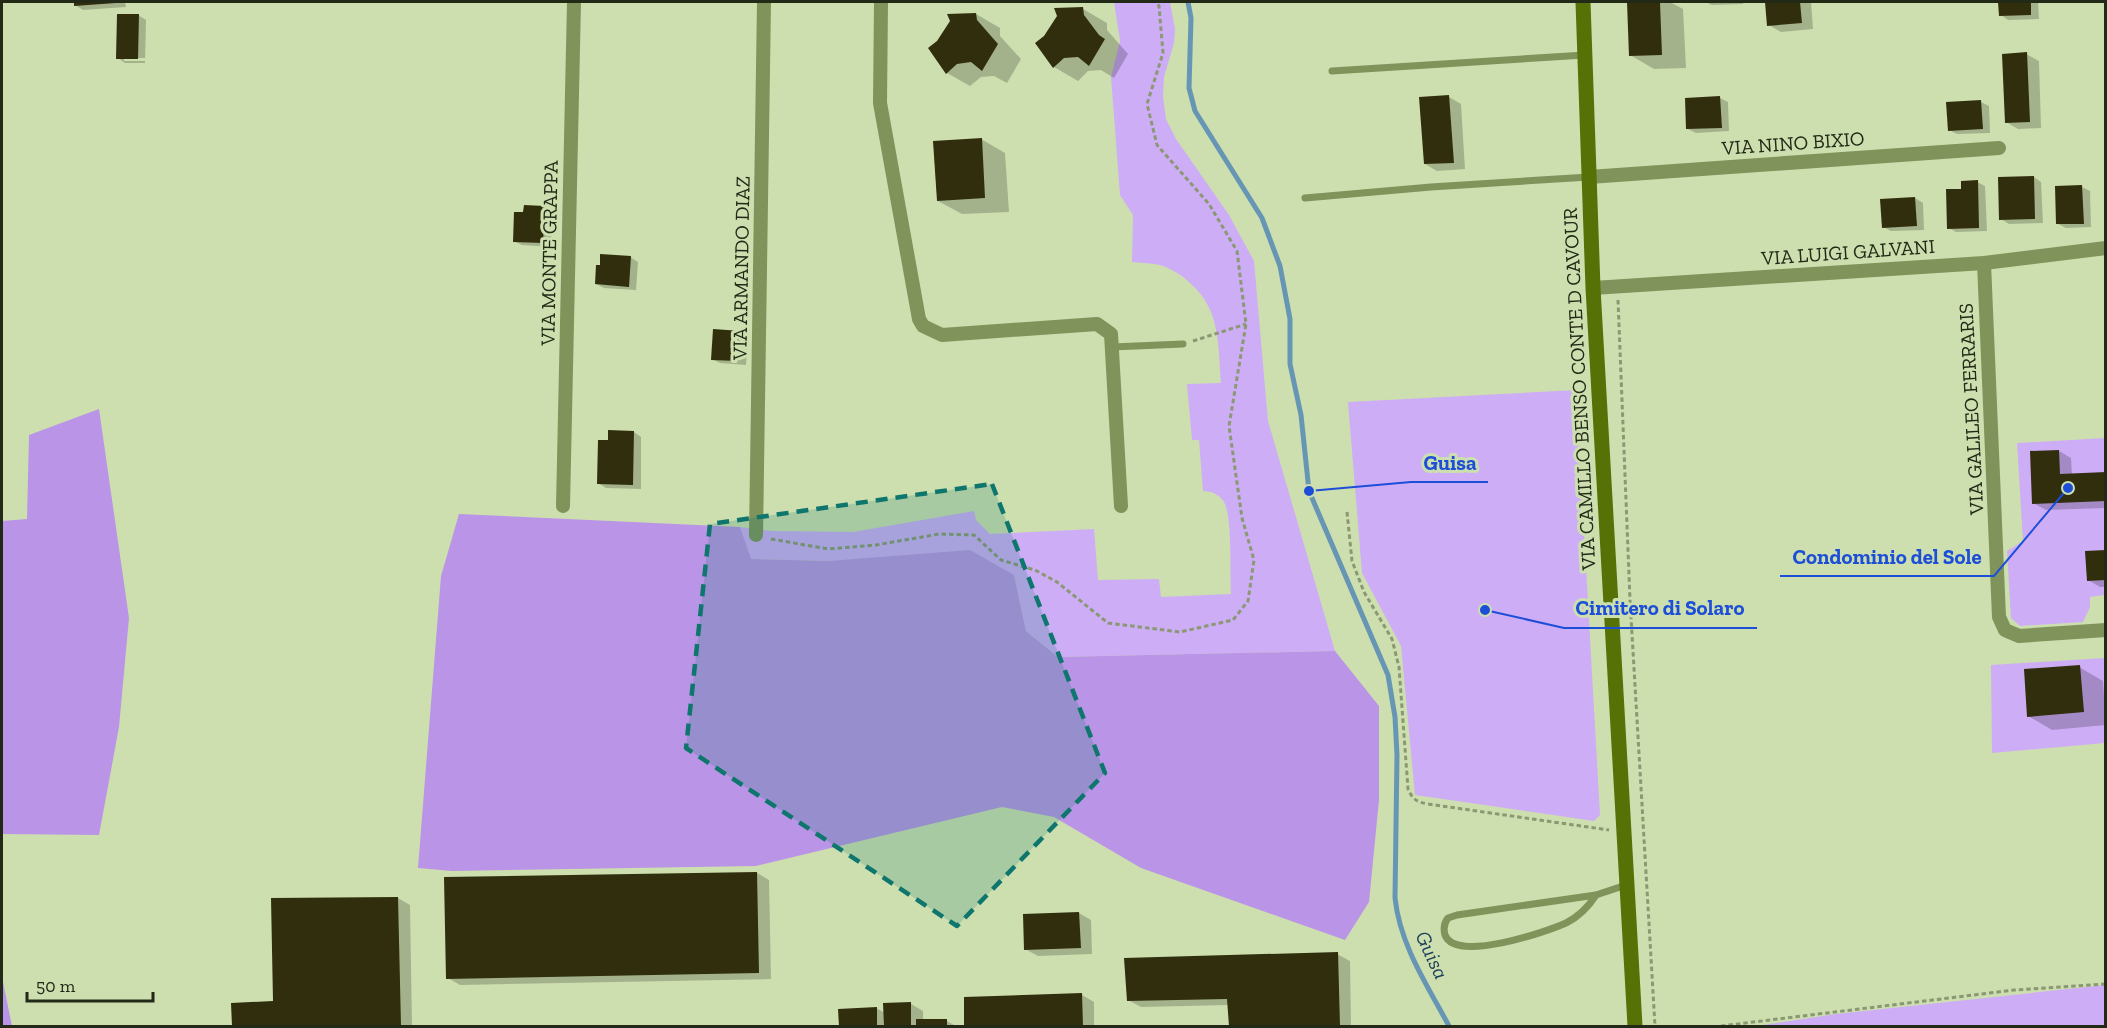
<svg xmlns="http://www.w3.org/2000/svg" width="2107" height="1028" font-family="'Zilla Slab',serif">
  <rect width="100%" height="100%" fill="#cddfaf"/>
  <g fill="#ceadf7">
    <path d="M 1114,2 L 1170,2 L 1175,29 L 1174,43 L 1164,77 L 1163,96 L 1166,119 L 1176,139 L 1229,215 L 1254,261 L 1268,421 L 1335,651 L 1058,657 L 1026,631 L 1014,575 L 829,561 L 750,559 L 740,527 L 772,531 L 853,532 L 974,511 L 976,520 L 990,534 L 1094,529 L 1098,580 L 1159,579 L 1161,597 L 1231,594 C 1230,574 1232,519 1225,504 C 1221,495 1212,491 1203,491 L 1199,440 L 1192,440 L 1187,384 L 1221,383 C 1218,347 1221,310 1191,284 C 1182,275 1172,269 1160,265 C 1151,263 1141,263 1132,262 L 1133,215 L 1120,195 L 1111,77 L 1120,41 Z"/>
    <polygon points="1576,390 1600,815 1594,821 1415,795 1401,646 1362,573 1348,402"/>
    <polygon points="2105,438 2105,595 2090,597 2090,607 2083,622 2020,626 2011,618 2007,551 2023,541 2017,443"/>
    <polygon points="2105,658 2105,743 1992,753 1991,665"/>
    <polygon points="2105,985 2105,1026 1756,1026 1836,1014"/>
  </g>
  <g fill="#ba94e7">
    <polygon points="99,409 129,618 119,727 99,835 2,834 2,521 27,519 29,435"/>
    <polygon points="459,514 740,527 751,559 829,561 970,550 1014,575 1026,631 1058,657 1335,651 1379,706 1379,800 1369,902 1345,940 1141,868 1054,817 1002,807 756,866 452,871 418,868 441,576"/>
    <polygon points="2,977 12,1026 2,1026"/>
  </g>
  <g fill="#0003" fill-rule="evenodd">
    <polygon points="75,2 125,2 126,7 83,10 75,5"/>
    <polygon points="1628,2 1670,2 1683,9 1686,68 1654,69 1630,55"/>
    <polygon points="1705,2 1743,2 1743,4 1712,5"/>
    <polygon points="1767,2 1811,2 1813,29 1781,32 1769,25"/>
    <polygon points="2000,2 2038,2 2039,19 2008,20 2001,15"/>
    <polygon points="1083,9 1107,23 1107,30 1128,54 1114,78 1101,70 1088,71 1078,81 1054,67"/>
    <polygon points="976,14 1000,28 1000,36 1021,59 1007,83 994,76 981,77 970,86 947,73"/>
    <path d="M 138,15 L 146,20 L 145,63 L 125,63 L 118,58 ZM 124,58 L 145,58 L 145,61 L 124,61 Z"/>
    <polygon points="2026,54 2039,61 2041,128 2018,129 2006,122"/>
    <polygon points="1449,97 1461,104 1465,169 1437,171 1425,164"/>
    <polygon points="1720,98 1728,102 1729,131 1696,133 1688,129"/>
    <polygon points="1981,102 1989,106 1990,133 1957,134 1949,130"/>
    <polygon points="981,139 1005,153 1009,212 962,214 938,201"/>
    <polygon points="2034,177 2041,182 2043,223 2009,224 2001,219"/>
    <polygon points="1977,182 1985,186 1987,231 1956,232 1949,228 1963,191"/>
    <polygon points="2082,187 2090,191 2091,227 2066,228 2058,224"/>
    <polygon points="1915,198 1923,203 1924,230 1891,231 1883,227"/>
    <polygon points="545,207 552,212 551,247 522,245 514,241 525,214"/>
    <polygon points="630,257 638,262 636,290 604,288 596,284"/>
    <polygon points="741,333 748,337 746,365 720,363 712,359"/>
    <polygon points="634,432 641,437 641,489 606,488 598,483 610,441"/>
    <polygon points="2059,451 2071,458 2072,475 2106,474 2106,508 2046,510 2033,503"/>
    <polygon points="2106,551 2106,587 2100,587 2088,580"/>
    <polygon points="2079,667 2103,681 2106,725 2052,730 2028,716"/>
    <polygon points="757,873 769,880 771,979 460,985 448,978"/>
    <polygon points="398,898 410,905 412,1026 234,1026 233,1004 275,1002 273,900"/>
    <polygon points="1079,913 1091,920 1092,954 1038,956 1025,949"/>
    <polygon points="1337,954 1350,961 1351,1026 1231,1026 1229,1005 1141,1007 1128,1000"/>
    <polygon points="1082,995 1094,1002 1094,1026 966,1026 966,998"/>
    <polygon points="911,1004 923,1011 923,1021 947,1021 956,1026 841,1026 840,1010 876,1008 885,1013"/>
  </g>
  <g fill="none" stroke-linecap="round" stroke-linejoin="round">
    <path stroke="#6796b4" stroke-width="5" d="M 1188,2 L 1191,18 L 1189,88 L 1195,111 L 1262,218 L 1280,266 L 1290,319 L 1290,364 L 1301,415 L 1309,491 L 1388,675 L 1395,717 L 1397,755 L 1395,898 C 1400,945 1427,985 1449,1026"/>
  </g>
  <g fill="#302e0d">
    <polygon points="74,2 116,2 116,3 74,6"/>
    <polygon points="1627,2 1660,2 1662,55 1629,56"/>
    <polygon points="1765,2 1800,2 1802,23 1767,26"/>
    <polygon points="1998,2 2031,2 2031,15 1999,16"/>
    <polygon points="1083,7 1084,15 1099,35 1105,39 1089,66 1078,57 1064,58 1053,68 1035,43 1044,36 1057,16 1054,8"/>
    <polygon points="976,13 977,20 998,44 982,71 971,62 957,64 946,74 928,48 937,41 950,21 947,14"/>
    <polygon points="117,14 139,14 138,59 116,59"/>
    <polygon points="2027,52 2030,122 2005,123 2002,54"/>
    <polygon points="1449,95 1454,163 1424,164 1419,97"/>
    <polygon points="1720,96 1722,128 1686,129 1685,98"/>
    <polygon points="1981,100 1983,129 1948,131 1946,102"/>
    <polygon points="982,138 985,198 937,201 933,141"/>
    <polygon points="2034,176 2035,219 1999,220 1998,177"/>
    <polygon points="1978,180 1979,228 1947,229 1946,189 1961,189 1961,181"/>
    <polygon points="2082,185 2084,224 2056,224 2055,186"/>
    <polygon points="1915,197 1917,226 1882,228 1880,199"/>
    <polygon points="524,205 545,206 543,243 513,242 514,212 523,212"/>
    <polygon points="600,254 631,256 629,287 595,284 596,265 600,265"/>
    <polygon points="713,329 741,331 739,361 711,360"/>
    <polygon points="608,430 634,431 633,485 597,484 598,440 608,440"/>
    <polygon points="2059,450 2060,474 2106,472 2106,501 2032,504 2030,451"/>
    <polygon points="2106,550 2106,580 2087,581 2085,551"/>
    <polygon points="2080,665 2084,712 2027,717 2024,669"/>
    <polygon points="757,872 759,973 446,979 444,877"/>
    <polygon points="398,897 401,1026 232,1026 231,1003 273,1001 271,898"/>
    <polygon points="1079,912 1081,948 1024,950 1023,914"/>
    <polygon points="1338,952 1340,1026 1229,1026 1227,999 1127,1001 1124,958"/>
    <polygon points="1082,993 1083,1026 964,1026 964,997"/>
    <polygon points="911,1002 911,1026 884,1026 883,1003"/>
    <polygon points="877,1007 877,1026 839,1026 838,1009"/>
    <rect x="916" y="1019" width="31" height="7"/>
  </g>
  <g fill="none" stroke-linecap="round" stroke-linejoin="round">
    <g stroke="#8a9873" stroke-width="3" stroke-dasharray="4.5 3" stroke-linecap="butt">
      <polyline points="1618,300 1630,600 1655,1026"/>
      <polyline points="1193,341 1246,324"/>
      <path d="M 1347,512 L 1352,561 L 1364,592 L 1392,639 L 1399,667 L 1408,789 C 1413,800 1417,802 1428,804 L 1609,830"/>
      <polyline points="771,539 828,549 876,545 939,534 974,535 1001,560 1035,570 1057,582 1108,623 1180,632 1233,620 1248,601 1254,560 1242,518 1229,426 1246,324 1237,251 1209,204 1157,145 1147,104 1163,53 1159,6 1156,2"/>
      <polyline points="1721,1026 2014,990 2106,984"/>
    </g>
    <g stroke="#7f935b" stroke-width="7">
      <polyline points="1332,71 1585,55"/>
      <polyline points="1305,198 1431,187 1589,177"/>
      <polyline points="1112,347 1183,344"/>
      <path d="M 1596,895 C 1589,906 1578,917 1566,923 C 1546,932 1455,963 1445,935 C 1443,928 1444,923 1448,918 L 1457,915 L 1596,895 L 1626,885"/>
    </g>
    <g stroke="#7f935b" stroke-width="14">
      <polyline points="881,2 880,103 919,319 923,326 942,335 1097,324 1111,334 1121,506"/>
      <polyline points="1589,177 1999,148"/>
      <polyline points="1984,263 1999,617 2005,630 2019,636 2106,630"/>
      <polyline points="1593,288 1984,263 2106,248"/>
      <polyline points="563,506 574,2"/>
      <polyline points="756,535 764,2"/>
    </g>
    <polyline stroke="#567106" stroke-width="15" points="1583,2 1593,288 1635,1026"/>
  </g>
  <path fill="#0f766e" fill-opacity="0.2" stroke="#0f766e" stroke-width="4.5" stroke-dasharray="12 8" stroke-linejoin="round" d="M 992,484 L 1105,773 L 957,926 L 686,748 L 710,524 Z"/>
  <g text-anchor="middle" stroke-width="6" stroke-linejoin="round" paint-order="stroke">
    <g font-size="20" fill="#222916" stroke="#cddfaf">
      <text transform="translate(1793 143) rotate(-4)" y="7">VIA NINO BIXIO</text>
      <text transform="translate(1848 252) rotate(-4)" y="7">VIA LUIGI GALVANI</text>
      <text transform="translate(549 253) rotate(-89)" y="7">VIA MONTE GRAPPA</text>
      <text transform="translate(741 268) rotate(-89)" y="7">VIA ARMANDO DIAZ</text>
      <text transform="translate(1579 389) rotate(-93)" y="7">VIA CAMILLO BENSO CONTE D CAVOUR</text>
      <text transform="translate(1971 409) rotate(-93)" y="7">VIA GALILEO FERRARIS</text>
    </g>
    <g font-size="21" font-style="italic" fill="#1c3e58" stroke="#cddfaf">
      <text transform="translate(1432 955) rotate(65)" y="7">Guisa</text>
    </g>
  </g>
  <path fill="none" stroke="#1d4ed8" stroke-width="2" d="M1309 491L1411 482H1488M2068 488L1994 576H1780M1485 610L1564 628H1757"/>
  <g fill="#1d4ed8" stroke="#cddfaf" stroke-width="2">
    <circle cx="1309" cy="491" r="6"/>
    <circle cx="2068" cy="488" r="6"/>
    <circle cx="1485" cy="610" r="6"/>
  </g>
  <g font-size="21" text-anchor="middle" font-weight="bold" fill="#1d4ed8" stroke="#cddfaf" stroke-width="6" stroke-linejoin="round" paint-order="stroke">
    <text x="1450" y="470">Guisa</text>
    <text x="1887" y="564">Condominio del Sole</text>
    <text x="1660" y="615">Cimitero di Solaro</text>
  </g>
  <rect width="2107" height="1028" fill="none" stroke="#222916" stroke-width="6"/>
  <path d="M27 992v9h126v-9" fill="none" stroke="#222916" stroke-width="3"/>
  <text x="36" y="992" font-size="18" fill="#222916" stroke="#cddfaf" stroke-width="4.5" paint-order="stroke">50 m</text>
</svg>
